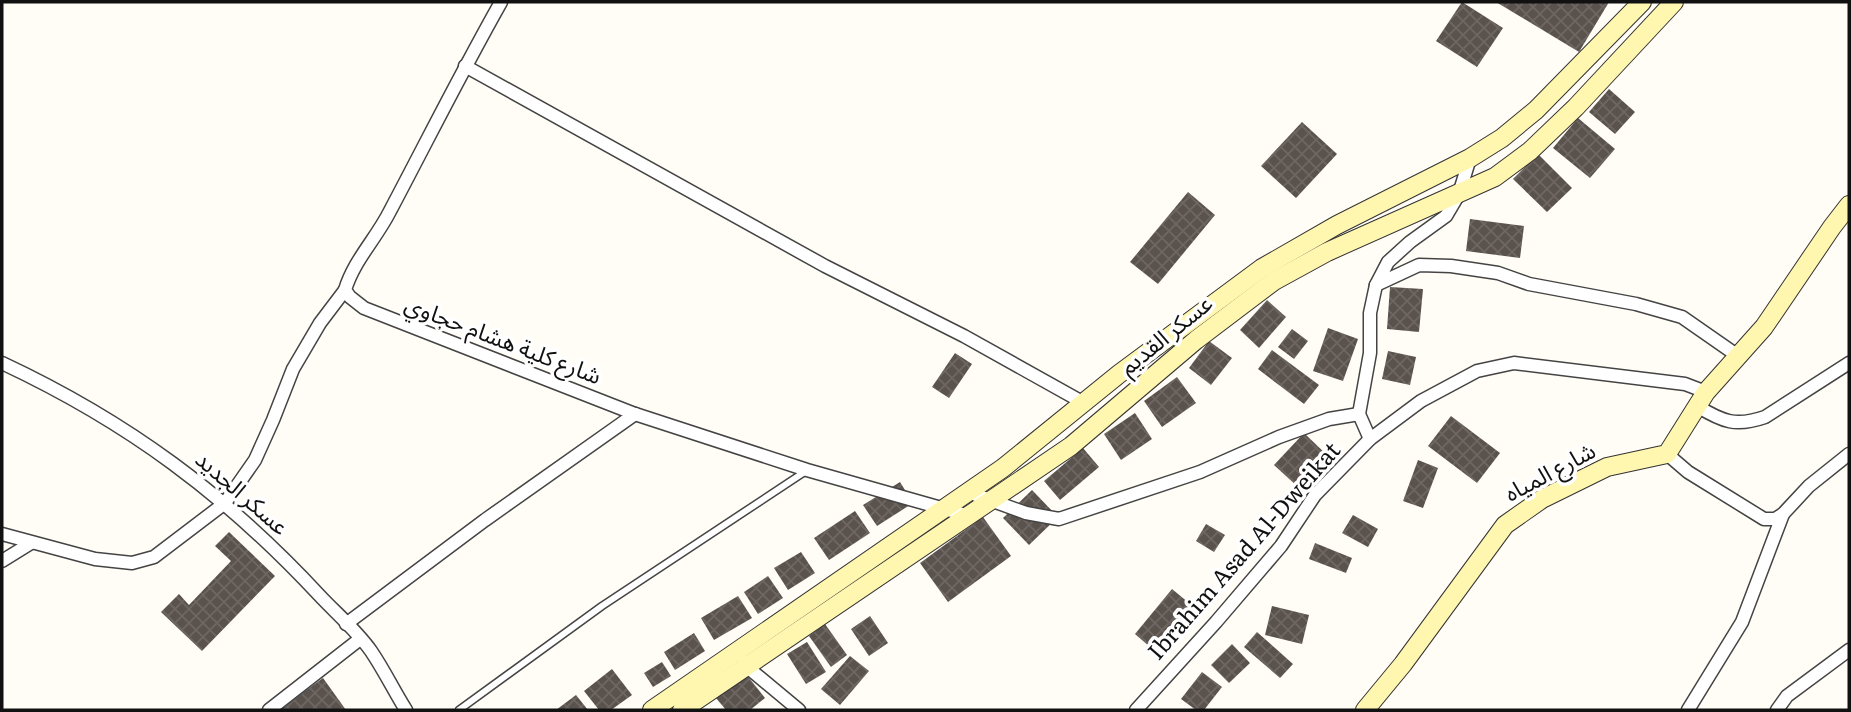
<svg xmlns="http://www.w3.org/2000/svg" width="1851" height="712" font-family="Literata,'Noto Sans Arabic',serif">
  <defs>
    <pattern id="building-cross-hatch" width="8" height="8" patternUnits="userSpaceOnUse" patternTransform="scale(1.75)"><rect width="8" height="8" fill="#5a524d"/><path d="M0 0l8 8M0 8l8-8" fill="none" stroke="#6d6662"/></pattern>
  </defs>
  <rect width="100%" height="100%" fill="#fffdf5"/>
  <g fill="url(#building-cross-hatch)">
    <polygon points="1462,2 1503,28 1477,67 1436,41"/>
    <polygon points="1496,2 1609,2 1579,52"/>
    <polygon points="1609,89 1635,112 1615,134 1589,112"/>
    <polygon points="1578,118 1615,149 1590,178 1553,148"/>
    <polygon points="1302,122 1337,154 1296,198 1261,166"/>
    <polygon points="1538,154 1572,188 1547,212 1513,179"/>
    <polygon points="1188,192 1215,215 1158,284 1130,262"/>
    <polygon points="1470,219 1524,226 1520,258 1466,251"/>
    <polygon points="1390,287 1423,289 1419,332 1387,329"/>
    <polygon points="1267,300 1286,317 1259,348 1240,330"/>
    <polygon points="1328,328 1358,339 1343,381 1313,371"/>
    <polygon points="1292,329 1308,341 1294,359 1278,347"/>
    <polygon points="1209,341 1232,358 1211,385 1189,368"/>
    <polygon points="1272,350 1319,385 1304,404 1258,369"/>
    <polygon points="1388,351 1416,357 1410,385 1382,379"/>
    <polygon points="955,353 972,364 949,398 932,387"/>
    <polygon points="1177,377 1196,403 1162,427 1144,401"/>
    <polygon points="1135,413 1152,439 1121,460 1104,434"/>
    <polygon points="1451,416 1500,453 1477,483 1428,446"/>
    <polygon points="1304,433 1328,456 1298,487 1274,465"/>
    <polygon points="1083,448 1099,467 1060,500 1044,481"/>
    <polygon points="1418,460 1438,468 1423,508 1403,501"/>
    <polygon points="900,482 913,503 877,526 863,505"/>
    <polygon points="1032,490 1058,517 1029,545 1003,518"/>
    <polygon points="855,511 870,533 829,560 814,538"/>
    <polygon points="1353,515 1378,529 1368,547 1342,533"/>
    <polygon points="983,517 1011,556 948,602 920,563"/>
    <polygon points="1206,524 1225,535 1214,552 1196,541"/>
    <polygon points="229,532 275,576 202,651 161,612 179,594 189,605 231,561 215,546"/>
    <polygon points="1315,543 1352,558 1346,573 1309,559"/>
    <polygon points="801,552 815,573 788,590 774,568"/>
    <polygon points="768,576 783,598 758,614 744,592"/>
    <polygon points="1172,589 1195,608 1157,653 1135,634"/>
    <polygon points="738,596 752,618 714,640 701,618"/>
    <polygon points="1272,606 1309,615 1302,644 1265,635"/>
    <polygon points="870,616 888,643 869,656 851,629"/>
    <polygon points="825,624 847,655 831,667 809,636"/>
    <polygon points="1257,632 1293,664 1280,678 1244,647"/>
    <polygon points="694,633 705,651 675,670 664,652"/>
    <polygon points="807,642 826,672 806,684 787,654"/>
    <polygon points="1232,644 1250,663 1229,683 1211,665"/>
    <polygon points="850,656 869,671 840,705 821,689"/>
    <polygon points="662,662 671,676 653,687 644,673"/>
    <polygon points="612,669 632,695 611,710 599,710 584,691"/>
    <polygon points="1202,672 1222,687 1204,710 1196,710 1181,699"/>
    <polygon points="746,674 765,698 750,710 726,710 716,698"/>
    <polygon points="323,678 346,710 279,710"/>
    <polygon points="576,695 588,710 556,710"/>
  </g>
  <g fill="none" stroke-linecap="round" stroke-linejoin="round">
    <defs>
      <polyline id="lane" points="459,710 602,606 806,471"/>
      <g id="street">
        <path d="M 501,2 C 462,71 427,141 390,211 C 376,239 354,260 345,290 L 350,297 L 364,308 L 635,414 L 807,470 L 966,515"/>
        <polyline points="465,66 825,266 964,336 1084,403"/>
        <polyline points="1376,285 1419,265 1451,266 1498,273 1529,284 1636,304 1682,317 1738,356"/>
        <path d="M 2,363 C 128,422 225,494 320,596 C 337,614 357,631 371,651 C 384,670 394,691 406,710"/>
        <path d="M 1697,406 C 1723,422 1736,427 1765,417 L 1849,363"/>
        <polyline points="1370,439 1359,414 1370,353 1370,313 1376,285 1388,262 1410,242 1446,216 1459,194 1470,158"/>
        <polyline points="1667,454 1688,472 1764,519 1775,519 1783,514 1809,486 1849,454"/>
        <polyline points="968,492 1026,513 1059,519 1200,472 1279,437 1329,419 1359,414"/>
        <polyline points="2,534 95,559 132,563 154,557 225,503 255,460 273,420 293,369 320,323 345,290"/>
        <polyline points="2,561 31,543"/>
        <polyline points="346,624 485,520 635,414"/>
        <polyline points="745,662 746,666 799,710"/>
        <polyline points="269,710 360,639"/>
        <polyline points="1136,710 1216,622 1281,546 1315,495 1370,439 1421,401 1477,371 1514,363 1685,384 1706,392"/>
        <polyline points="1688,710 1742,622 1783,514"/>
        <polyline points="1777,710 1787,696 1849,650"/>
      </g>
      <g id="secondary">
        <polyline points="652,710 1003,468 1119,374 1262,268 1337,225 1470,158 1502,138 1536,110 1642,2"/>
        <polyline points="682,710 1071,446 1196,340 1274,281 1327,252 1495,177 1530,151 1576,107 1674,2"/>
        <polyline points="1365,710 1403,664 1505,525 1542,499 1607,467 1667,454 1706,392 1764,327 1832,227 1849,205"/>
      </g>
    </defs>
    <use href="#lane" stroke="#444" stroke-width="9"/>
    <use href="#street" stroke="#444" stroke-width="15"/>
    <use href="#secondary" stroke="#333" stroke-width="20"/>
    <use href="#lane" stroke="#fff" stroke-width="6"/>
    <use href="#street" stroke="#fff" stroke-width="12"/>
    <use href="#secondary" stroke="#fff6b0" stroke-width="18"/>
  </g>
  <g text-anchor="middle" stroke-width="7" stroke-linejoin="round" paint-order="stroke">
    <g font-size="23" fill="#111" stroke="#fff">
      <text transform="translate(1166 335) rotate(-39)" y="8">عسكر القديم</text>
      <text transform="translate(503 340) rotate(21)" y="8">شارع كلية هشام حجاوي</text>
      <text transform="translate(1550 472) rotate(-28)" y="8">شارع المياه</text>
      <text transform="translate(242 493) rotate(41)" y="8">عسكر الجديد</text>
      <text transform="translate(1244 551) rotate(-49)" y="8">Ibrahim Asad Al-Dweikat</text>
    </g>
  </g>
  <rect width="1851" height="712" fill="none" stroke="#111111" stroke-width="7"/>
</svg>
